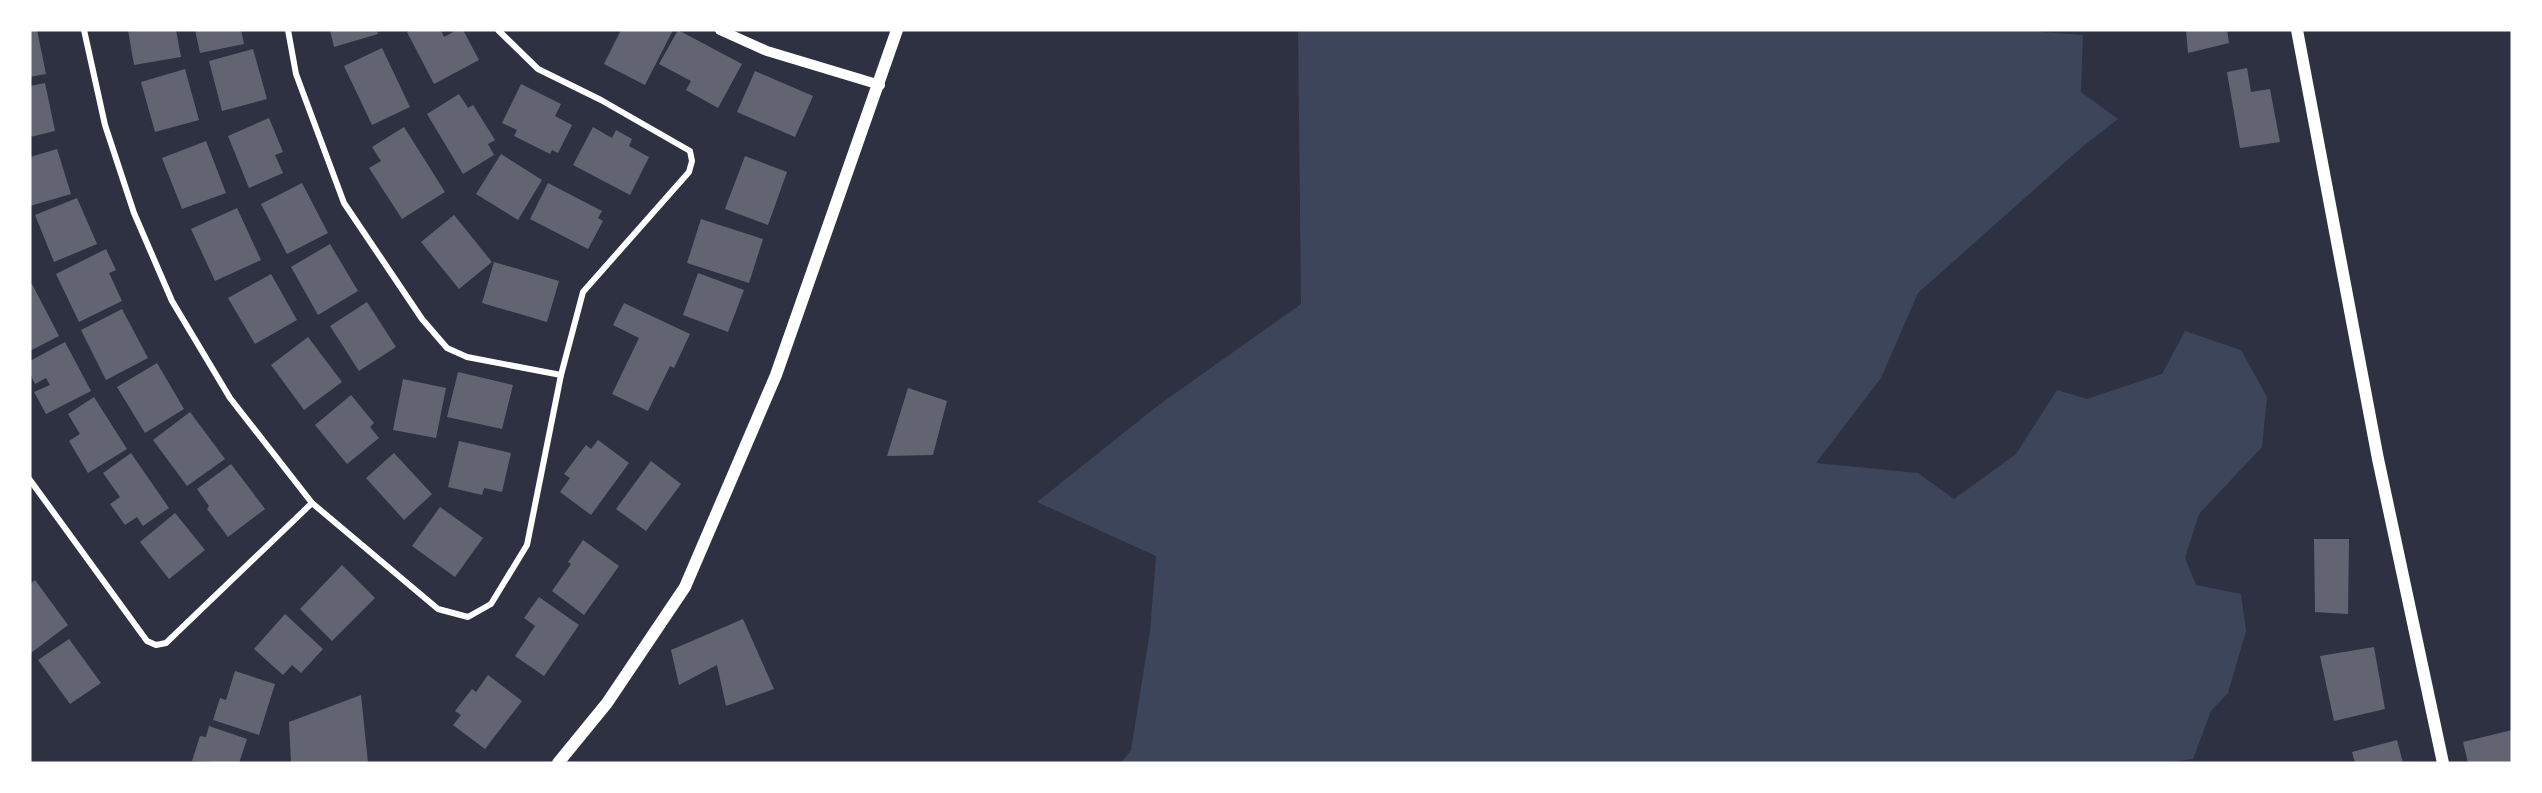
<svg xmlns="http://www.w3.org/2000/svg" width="2542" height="793" font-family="'Sofia Sans Condensed',sans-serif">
  <rect width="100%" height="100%" fill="#2d3142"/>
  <polygon fill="#3c4559" points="1298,30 2041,30 2042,32 2083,35 2081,92 2118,119 2081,148 1918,293 1881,378 1816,463 1918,473 1954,499 2016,454 2057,390 2087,399 2162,374 2185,331 2241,350 2267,397 2262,447 2199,514 2185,558 2196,585 2241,594 2246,631 2228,693 2211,711 2193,759 2165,763 1121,763 1131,750 1150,631 1156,556 1037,502 1156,407 1301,304"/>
  <g fill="#626471">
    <polygon points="30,30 37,30 46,74 30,77"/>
    <polygon points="128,30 176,30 181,57 134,65"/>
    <polygon points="195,30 241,30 244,44 200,53"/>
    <polygon points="330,30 377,30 378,34 334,47"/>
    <polygon points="412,30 441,30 444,37 457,30 463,30 479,60 434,84 407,32"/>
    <polygon points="621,30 673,30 645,85 604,64"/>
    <polygon points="678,30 742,64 718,108 686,90 691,81 659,64"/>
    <polygon points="2186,30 2227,30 2229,43 2188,53"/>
    <polygon points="382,48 410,107 372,125 344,66"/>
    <polygon points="253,49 267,99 222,111 209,61"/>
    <polygon points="2247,68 2251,92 2270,89 2280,142 2240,148 2227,72"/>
    <polygon points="185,69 199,120 155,132 141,82"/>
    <polygon points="755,71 813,96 795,137 737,112"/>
    <polygon points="45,83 55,131 30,137 30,86"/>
    <polygon points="521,84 561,104 555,116 572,125 558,153 552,150 550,154 514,136 517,130 502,123"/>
    <polygon points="459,94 468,108 473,105 495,140 488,144 494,155 463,174 427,114"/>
    <polygon points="269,118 283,152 275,155 283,173 249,188 228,136"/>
    <polygon points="404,127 445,192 402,219 369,168 381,161 372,147"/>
    <polygon points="593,127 612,138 616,130 632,139 629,146 649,157 630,195 573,165"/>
    <polygon points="206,141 226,193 182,209 162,158"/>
    <polygon points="57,149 71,194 30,206 30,157"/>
    <polygon points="501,154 542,180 518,220 476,194"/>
    <polygon points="745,156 787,172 768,225 725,209"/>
    <polygon points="302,183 328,233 287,254 261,204"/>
    <polygon points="548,183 602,211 598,218 603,221 588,249 530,219"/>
    <polygon points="77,198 97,244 54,262 35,215"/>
    <polygon points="237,208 261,260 215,281 191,229"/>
    <polygon points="454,215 492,262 459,289 421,242"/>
    <polygon points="701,219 763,239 749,283 687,263"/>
    <polygon points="330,244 358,291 318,315 291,267"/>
    <polygon points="106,249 116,270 109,273 122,301 79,322 56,274"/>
    <polygon points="494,262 559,281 547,322 482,303"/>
    <polygon points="698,273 744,290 728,332 683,315"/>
    <polygon points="271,274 297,320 255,344 228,298"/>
    <polygon points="32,284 59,336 30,351 30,285"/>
    <polygon points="367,302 396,347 359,371 330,326"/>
    <polygon points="624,303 690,334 674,368 670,366 648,411 612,394 639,338 613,325"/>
    <polygon points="122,309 148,358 106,380 81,330"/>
    <polygon points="308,337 342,382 304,410 271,365"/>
    <polygon points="65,342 91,391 46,414 34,392 50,385 46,378 35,384 30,374 30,361"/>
    <polygon points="157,363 184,409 145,433 117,387"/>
    <polygon points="458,372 513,385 502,429 447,417"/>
    <polygon points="403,379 446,388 436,438 393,430"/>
    <polygon points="908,388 947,401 933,455 887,456"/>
    <polygon points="351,395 374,423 370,427 379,438 347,464 315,425"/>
    <polygon points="94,397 127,449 88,473 69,441 80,434 68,414"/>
    <polygon points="190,412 225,459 187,486 153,440"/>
    <polygon points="598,440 629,463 591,515 560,492 570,478 564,474 586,445 591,449"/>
    <polygon points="459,441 511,453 502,492 484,488 482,495 448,487"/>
    <polygon points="131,453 169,508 143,526 137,517 125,525 110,504 120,497 103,473"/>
    <polygon points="394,453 432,494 404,520 366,478"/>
    <polygon points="651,461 681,484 646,531 616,509"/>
    <polygon points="231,464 265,509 228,537 207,509 209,506 197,489"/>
    <polygon points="440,507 483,538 455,577 412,546"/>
    <polygon points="175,513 205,550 169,579 140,542"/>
    <polygon points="2314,539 2349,539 2348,614 2315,612"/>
    <polygon points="583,540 619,566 584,615 552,591 571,564 568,562"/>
    <polygon points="342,565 375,598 332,641 300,609"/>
    <polygon points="35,580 68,625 31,653 30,584"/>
    <polygon points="539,597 579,625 544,676 515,656 535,626 524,618"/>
    <polygon points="285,614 323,649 301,673 292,665 283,675 254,649"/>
    <polygon points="743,619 774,689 726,706 717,665 679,685 671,650"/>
    <polygon points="69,639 101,683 70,704 38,660"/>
    <polygon points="2374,647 2385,709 2334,721 2320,656"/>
    <polygon points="235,671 275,684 259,735 213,720 220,698 226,700"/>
    <polygon points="488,675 522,701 485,749 453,725 461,715 455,711 472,689 476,692"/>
    <polygon points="361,695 368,763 291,763 289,722"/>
    <polygon points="209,726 247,739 239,763 192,761 200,736 206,737"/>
    <polygon points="2512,730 2512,763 2468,763 2463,742"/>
    <polygon points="2397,740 2403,763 2355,763 2352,752"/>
  </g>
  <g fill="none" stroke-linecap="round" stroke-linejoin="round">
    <g stroke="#fff" stroke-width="6">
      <polyline points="84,30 105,125 134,213 172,301 230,398 312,503 438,609 468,617 491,604 527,545 561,375 583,292 689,172 692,161 690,151 601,100 538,69 498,30"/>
      <polyline points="288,30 296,74 344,203 422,319 447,348 467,357 561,375"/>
      <polyline points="30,480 147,641 156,645 166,643 312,503"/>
    </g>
    <polyline stroke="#fff" stroke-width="10" points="720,30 767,51 880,85"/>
    <g stroke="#fff" stroke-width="12">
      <polyline points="2297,30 2378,459 2443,763"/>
      <polyline points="558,763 607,703 685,587 776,375 897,30"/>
    </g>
  </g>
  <rect width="2542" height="793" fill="none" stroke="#ffffff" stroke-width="63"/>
</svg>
